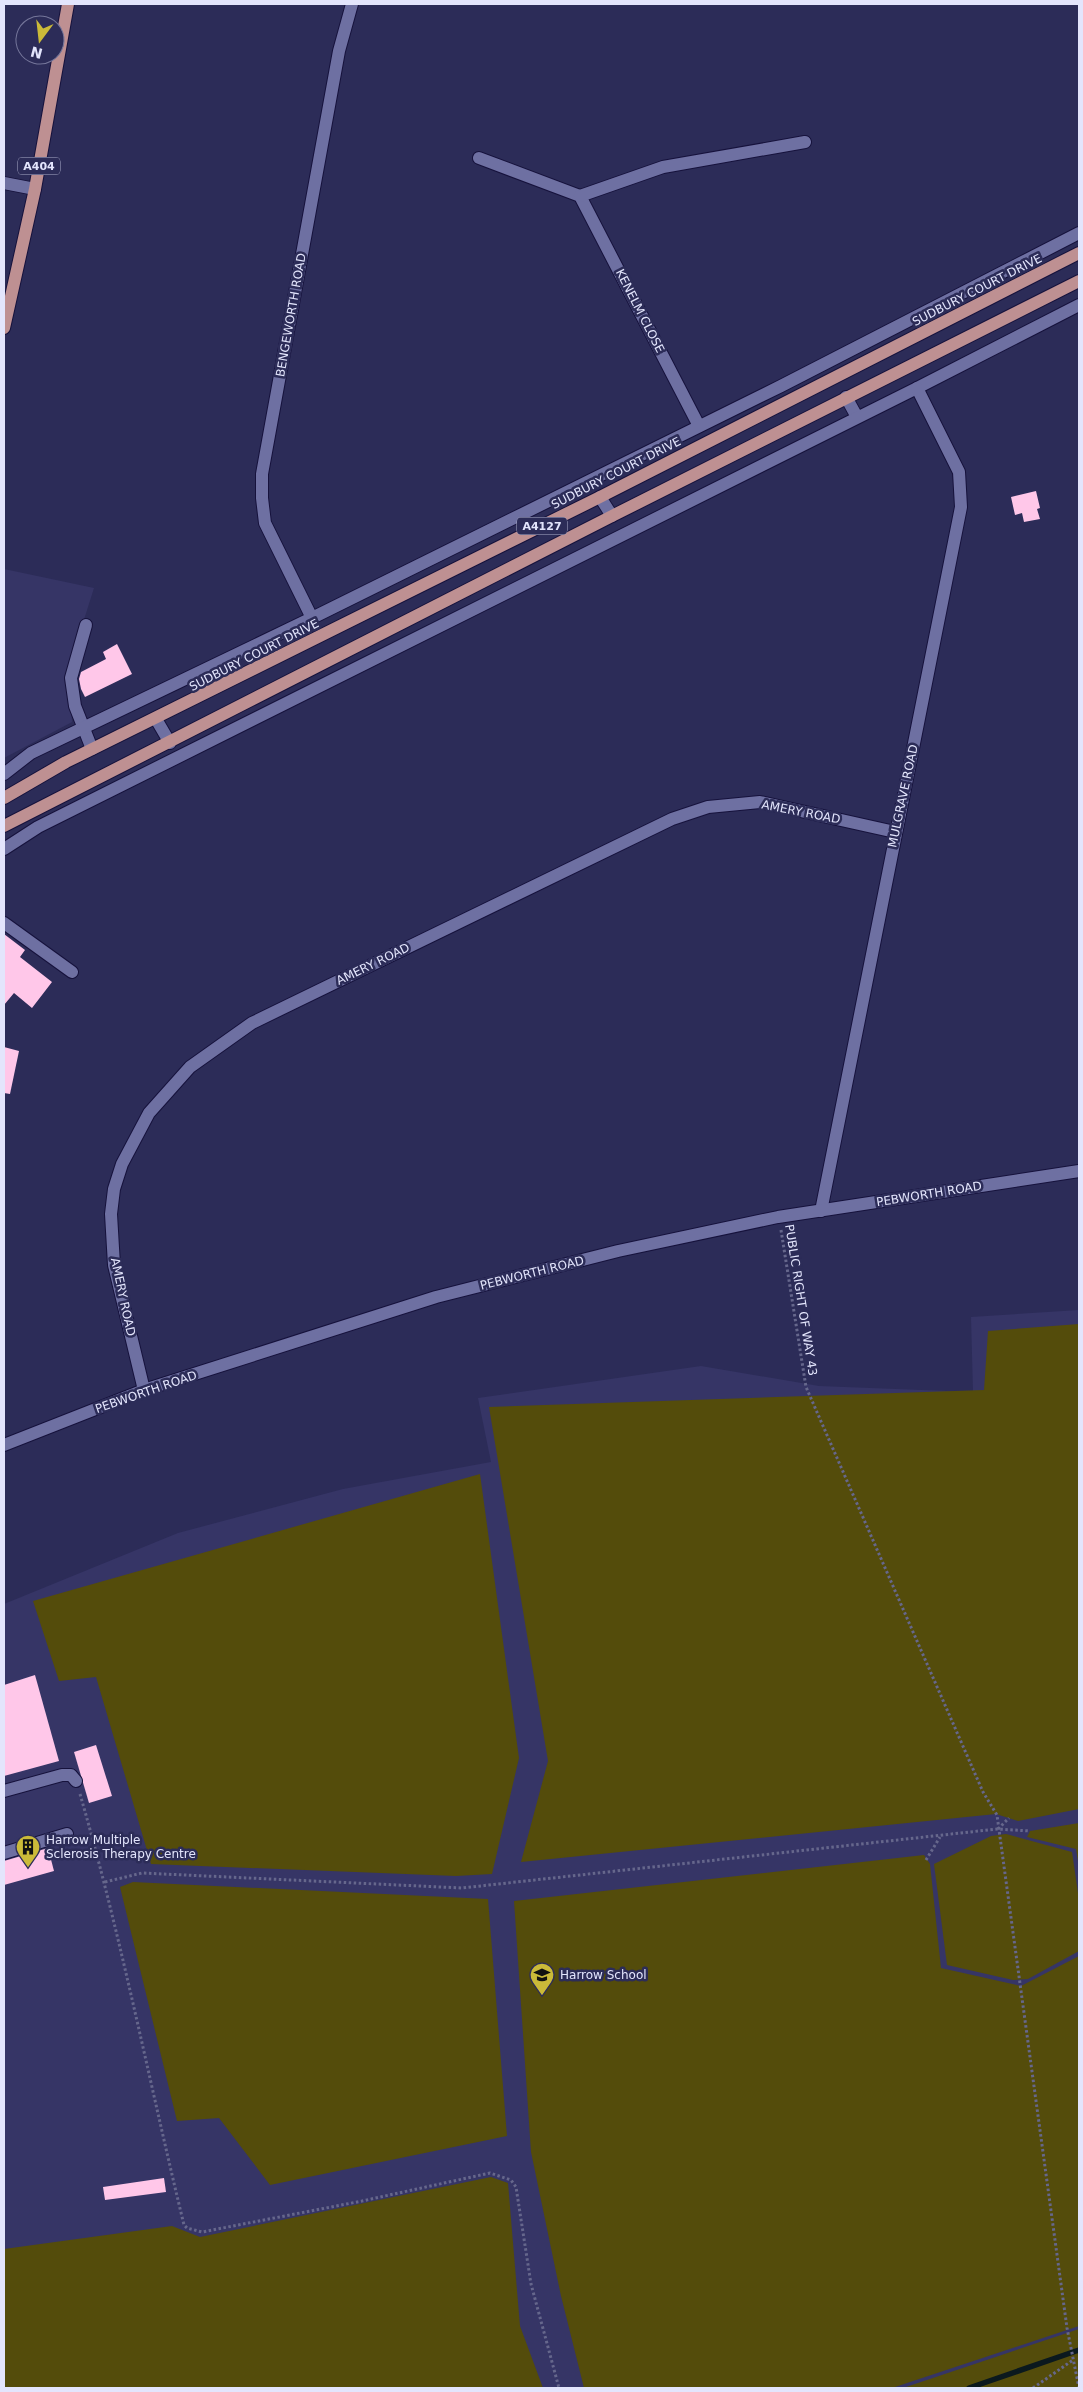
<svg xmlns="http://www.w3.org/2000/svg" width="1083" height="2392" font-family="'DejaVu Sans',sans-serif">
  <rect width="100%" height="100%" fill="#2c2c58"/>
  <g fill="#363566">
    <polygon points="4,569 94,588 69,667 72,722 4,758"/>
    <polygon points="1079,1310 1079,2388 4,2388 4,1604 178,1533 343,1489 491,1462 478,1398 701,1366 819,1386 973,1392 971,1317"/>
  </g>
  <g fill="#544c0b">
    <polygon points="1079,1324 1079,1809 1018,1821 996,1814 521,1862 548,1761 489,1407 984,1390 988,1331"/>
    <polygon points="480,1474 519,1758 492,1874 456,1876 151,1864 96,1677 59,1681 33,1601"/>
    <polygon points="1079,1823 1079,1867 1076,1849 1027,1837 1030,1831"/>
    <polygon points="1006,1834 1072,1852 1079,1900 1079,1951 1028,1979 1013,1980 947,1965 934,1864 991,1836"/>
    <polygon points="924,1855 930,1864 941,1968 1021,1986 1079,1956 1079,2326 892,2388 584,2388 561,2296 531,2152 514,1901"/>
    <polygon points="133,1882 488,1899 507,2136 270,2185 219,2118 177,2121 120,1887"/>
    <polygon points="491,2177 508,2183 520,2326 543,2388 4,2388 4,2249 172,2226 200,2237"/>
    <polygon points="1079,2329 1079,2388 903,2388"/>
  </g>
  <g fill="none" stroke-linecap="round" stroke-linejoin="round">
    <polyline stroke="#0b191e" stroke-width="5.5" points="969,2388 1079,2350"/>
  </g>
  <g fill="#ffc7e9">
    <polygon points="1036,491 1040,508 1037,509 1040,519 1024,522 1022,513 1015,515 1011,497"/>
    <polygon points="117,644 132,674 85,697 81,689 79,679 81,672 106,659 103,652"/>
    <polygon points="4,934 25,950 20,957 52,982 32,1008 14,993 4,1005"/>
    <polygon points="4,1047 19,1051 10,1094 4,1093"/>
    <polygon points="35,1675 59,1761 4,1776 4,1685"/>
    <polygon points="96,1745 112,1796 89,1803 74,1752"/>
    <polygon points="48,1848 54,1871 4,1885 4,1861"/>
    <polygon points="164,2178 166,2192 105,2200 103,2187"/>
  </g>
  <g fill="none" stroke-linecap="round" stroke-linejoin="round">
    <defs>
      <g id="minor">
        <polyline points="479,158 580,196 699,426"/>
        <polyline points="4,183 35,189"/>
        <polyline points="580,196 663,167 805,142"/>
        <polyline points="846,397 857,417"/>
        <polyline points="600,497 612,516"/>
        <polyline points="312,618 265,523 262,498 262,474 339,51 352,4"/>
        <polyline points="86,625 71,678 75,706 92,749"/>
        <polyline points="156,719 170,743"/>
        <polyline points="4,774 31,753 312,618 781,386 1079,233"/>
        <polyline points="4,849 38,827 917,388 1079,305"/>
        <polyline points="4,923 72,972"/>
        <polyline points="821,1211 961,507 959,472 917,388"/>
        <polyline points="144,1390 114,1265 111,1214 114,1189 122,1164 149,1113 190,1067 252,1023 672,819 708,807 760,802 895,832"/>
        <polyline points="4,1445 144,1390 436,1297 618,1251 778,1217 1079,1171"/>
        <polyline points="4,1791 62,1775 71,1775 76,1781"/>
        <polyline points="4,1853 67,1834"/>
      </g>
      <g id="major">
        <polyline points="4,328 35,189 68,4"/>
        <polyline points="4,798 66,762 600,497 1079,253"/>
        <polyline points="4,826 612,516 1079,281"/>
      </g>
    </defs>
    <use href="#minor" stroke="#16123c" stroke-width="14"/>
    <use href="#major" stroke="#16123c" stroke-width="14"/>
    <g stroke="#66678c" stroke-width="3" stroke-dasharray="2.5 2.5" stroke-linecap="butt">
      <polyline points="781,1230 806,1387 983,1792 997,1815 1067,2328 1079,2388"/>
      <path d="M 80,1794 C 121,1936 149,2081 184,2225 L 187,2228 L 202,2232 L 362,2201 L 490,2173 L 511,2180 L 516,2187 L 531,2284 L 559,2388"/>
      <polyline points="998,1829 1009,1818"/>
      <polyline points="926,1860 940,1837"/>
      <polyline points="105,1882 142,1873 462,1888 997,1829 1030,1831"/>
      <polyline points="1033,2388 1073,2360"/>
    </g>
    <use href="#minor" stroke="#6e70a2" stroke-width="12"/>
    <use href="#major" stroke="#be9092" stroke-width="12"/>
  </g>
  <defs>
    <symbol id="building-pin" viewBox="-11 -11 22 30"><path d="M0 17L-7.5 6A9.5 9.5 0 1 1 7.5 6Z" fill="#cbba39" stroke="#2c2c58"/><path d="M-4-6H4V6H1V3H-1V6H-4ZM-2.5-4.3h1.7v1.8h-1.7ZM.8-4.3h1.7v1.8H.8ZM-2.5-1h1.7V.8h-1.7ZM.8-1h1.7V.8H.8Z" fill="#111"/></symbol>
    <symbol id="school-pin" viewBox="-11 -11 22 30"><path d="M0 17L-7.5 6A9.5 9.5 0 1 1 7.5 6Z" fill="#cbba39" stroke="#2c2c58"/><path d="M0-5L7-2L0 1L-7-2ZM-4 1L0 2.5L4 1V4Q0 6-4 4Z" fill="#111"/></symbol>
  </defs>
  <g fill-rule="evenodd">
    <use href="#building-pin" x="14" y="1833" width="28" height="38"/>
    <use href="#school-pin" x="528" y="1961" width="28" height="38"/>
  </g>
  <g text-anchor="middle" stroke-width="5" stroke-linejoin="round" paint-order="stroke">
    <g fill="#2c2c58" stroke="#acaecb" stroke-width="1">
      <rect x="18" y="157.5" width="42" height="17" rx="4"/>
      <rect x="517" y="517.5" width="50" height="17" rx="4"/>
    </g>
    <g font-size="11" font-weight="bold" fill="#e3e5fc">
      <text x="39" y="170">A404</text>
      <text x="542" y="530">A4127</text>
    </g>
    <g font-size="12" fill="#e3e5fc" stroke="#2c2c58">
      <text transform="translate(977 290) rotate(-27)" y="4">SUDBURY COURT DRIVE</text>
      <text transform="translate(640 311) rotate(63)" y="4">KENELM CLOSE</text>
      <text transform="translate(291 315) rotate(-80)" y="4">BENGEWORTH ROAD</text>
      <text transform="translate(616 473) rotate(-27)" y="4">SUDBURY COURT DRIVE</text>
      <text transform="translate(254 655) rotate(-27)" y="4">SUDBURY COURT DRIVE</text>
      <text transform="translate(903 796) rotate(-78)" y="4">MULGRAVE ROAD</text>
      <text transform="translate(801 812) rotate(11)" y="4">AMERY ROAD</text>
      <text transform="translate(373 964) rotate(-26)" y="4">AMERY ROAD</text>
      <text transform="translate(929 1194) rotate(-9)" y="4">PEBWORTH ROAD</text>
      <text transform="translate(532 1273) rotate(-14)" y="4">PEBWORTH ROAD</text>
      <text transform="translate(123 1297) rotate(78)" y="4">AMERY ROAD</text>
      <text transform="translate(801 1300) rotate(81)" y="4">PUBLIC RIGHT OF WAY 43</text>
      <text transform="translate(146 1392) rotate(-19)" y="4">PEBWORTH ROAD</text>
    </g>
    <g font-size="12" fill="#e3e5fc" stroke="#2c2c58" text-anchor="start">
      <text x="46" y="1844">Harrow Multiple<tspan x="46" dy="14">Sclerosis Therapy Centre</tspan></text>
      <text x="560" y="1979">Harrow School</text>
    </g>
  </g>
  <rect width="1083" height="2392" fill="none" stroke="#e3e5fc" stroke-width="10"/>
  <g transform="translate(40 40) rotate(195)"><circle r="24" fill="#2c2c58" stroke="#75769a"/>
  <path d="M0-4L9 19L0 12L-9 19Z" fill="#cbba39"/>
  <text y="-8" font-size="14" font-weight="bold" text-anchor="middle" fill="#e3e5fc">N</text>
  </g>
</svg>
